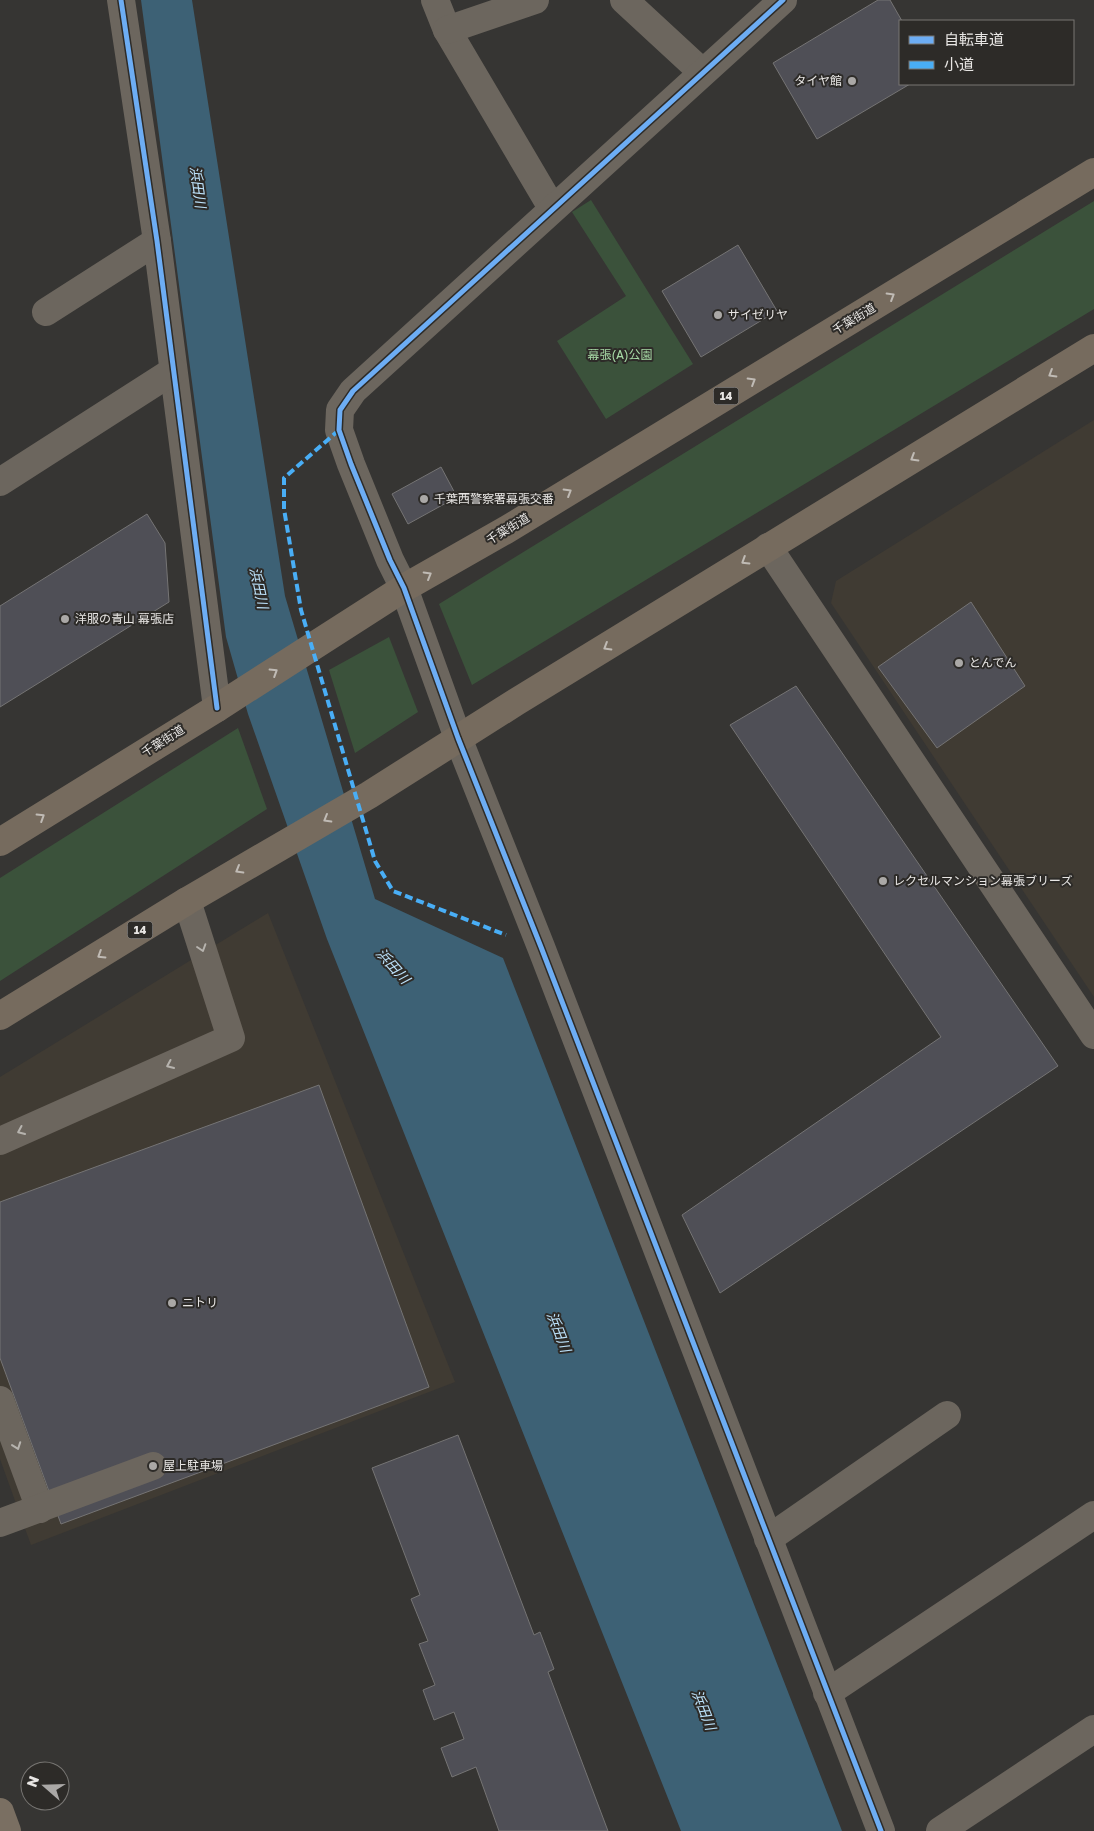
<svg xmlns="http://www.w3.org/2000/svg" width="1094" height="1831" font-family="'Golos Text','Noto Sans JP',sans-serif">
  <rect width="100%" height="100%" fill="#363533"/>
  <g fill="#403b33">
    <polygon points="1094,420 1094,997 831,603 836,581"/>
    <polygon points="268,913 455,1382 31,1545 0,1459 0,1077"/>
  </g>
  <g fill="#3b523b">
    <polygon points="591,200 693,364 606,419 557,341 626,296 572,212"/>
    <polygon points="1094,201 1094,309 472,685 439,604"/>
    <polygon points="389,637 418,712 355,753 329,670"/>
    <polygon points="238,728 267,809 0,981 0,878"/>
  </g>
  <polygon fill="#3d6175" points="141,0 192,0 285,596 375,899 503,958 842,1831 681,1831 327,939 248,714 226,637"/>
  <g fill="#4f4f56" stroke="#757474">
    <polygon points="878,0 890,0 902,21 900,21 900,84 910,84 817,139 773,63"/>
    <polygon points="738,245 777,311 701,357 662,291"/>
    <polygon points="441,467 457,497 408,524 392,494"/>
    <polygon points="147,514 165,543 169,602 0,707 0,606"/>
    <polygon points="971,602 1025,686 937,748 878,667"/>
    <polygon points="796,686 1058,1066 720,1293 682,1215 941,1037 730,725"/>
    <polygon points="319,1085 429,1387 61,1524 0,1358 0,1202"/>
    <polygon points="458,1435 534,1635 540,1632 554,1669 548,1672 608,1831 499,1831 476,1767 452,1777 441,1748 464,1739 454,1712 434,1720 423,1690 435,1685 419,1644 428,1641 411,1599 420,1595 372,1468"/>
  </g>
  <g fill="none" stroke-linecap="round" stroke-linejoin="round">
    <g stroke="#6c665e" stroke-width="28">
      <polyline points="121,0 157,241 217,708"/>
      <polyline points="435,0 447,30 552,208"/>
      <polyline points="624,0 702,72"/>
      <polyline points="783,0 353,391 340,410 339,430 351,464 390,560 404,588 458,738 541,947 881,1831"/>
      <polyline points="447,30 535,0"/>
      <polyline points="46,312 157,241"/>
      <polyline points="0,482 173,371"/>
      <polyline points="768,547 1094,1035"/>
      <polyline points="0,1141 231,1038 187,901"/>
      <polyline points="0,1400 40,1509"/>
      <polyline points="0,1523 153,1466"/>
      <polyline points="768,1539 947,1415"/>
      <polyline points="827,1693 1094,1515"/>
      <polyline points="940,1831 1094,1729"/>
    </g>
    <polyline stroke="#7a6f62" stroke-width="28" points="0,1812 7,1831"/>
    <g stroke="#766b5e" stroke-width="28">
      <polyline points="0,842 217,708 404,588 506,530 1094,172"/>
      <polyline points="0,1016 187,901 369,795 516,702 1094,348"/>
    </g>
    <polyline stroke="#49aef6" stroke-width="4" stroke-dasharray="8 4" stroke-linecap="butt" points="339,430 284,478 284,509 301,610 375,861 393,891 506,935"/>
    <defs>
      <g id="cycleway">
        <polyline points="121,0 157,241 217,708"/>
        <polyline points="783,0 353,391 340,410 339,430 351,464 390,560 404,588 458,738 541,947 881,1831"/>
      </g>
    </defs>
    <use href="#cycleway" stroke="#2d2b28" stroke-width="8"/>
    <use href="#cycleway" stroke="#6dadf4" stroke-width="5"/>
  </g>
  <defs><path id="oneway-chevron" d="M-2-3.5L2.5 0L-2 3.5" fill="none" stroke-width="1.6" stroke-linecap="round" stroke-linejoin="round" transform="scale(1.25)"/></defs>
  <g stroke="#c0bbb5">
    <use href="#oneway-chevron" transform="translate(891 296) rotate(-31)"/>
    <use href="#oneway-chevron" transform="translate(1052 374) rotate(149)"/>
    <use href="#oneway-chevron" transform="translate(752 381) rotate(-31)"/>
    <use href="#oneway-chevron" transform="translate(914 458) rotate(149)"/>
    <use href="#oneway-chevron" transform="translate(568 492) rotate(-31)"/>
    <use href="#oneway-chevron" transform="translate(745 561) rotate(148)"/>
    <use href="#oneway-chevron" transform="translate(428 575) rotate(-30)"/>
    <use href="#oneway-chevron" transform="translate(607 647) rotate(149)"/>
    <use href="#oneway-chevron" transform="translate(274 672) rotate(-32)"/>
    <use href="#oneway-chevron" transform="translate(41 817) rotate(-32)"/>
    <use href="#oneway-chevron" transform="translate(327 819) rotate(150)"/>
    <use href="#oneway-chevron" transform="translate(239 870) rotate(150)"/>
    <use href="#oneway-chevron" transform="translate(101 955) rotate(148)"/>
  </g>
  <g stroke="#b6b3ae">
    <use href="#oneway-chevron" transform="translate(202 948) rotate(72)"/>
    <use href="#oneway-chevron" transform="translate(170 1065) rotate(156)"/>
    <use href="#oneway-chevron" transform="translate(21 1131) rotate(156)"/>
    <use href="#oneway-chevron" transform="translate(17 1446) rotate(70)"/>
  </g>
  <g fill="#aaa8a6" stroke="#2d2b28" stroke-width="2">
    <circle cx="852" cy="81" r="5"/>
    <circle cx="718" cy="315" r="5"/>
    <circle cx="424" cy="499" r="5"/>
    <circle cx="65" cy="619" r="5"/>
    <circle cx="959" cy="663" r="5"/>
    <circle cx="883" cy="881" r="5"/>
    <circle cx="172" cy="1303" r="5"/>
    <circle cx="153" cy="1466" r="5"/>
  </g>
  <g text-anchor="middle" stroke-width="4" stroke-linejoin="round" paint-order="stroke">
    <g fill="#2d2b28" stroke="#b0aeac" stroke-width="1">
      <rect x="713.5" y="387.5" width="25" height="17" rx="4"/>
      <rect x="127.5" y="921.5" width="25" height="17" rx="4"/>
    </g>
    <g font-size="11" font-weight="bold" fill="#e8e6e4">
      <text x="726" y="400">14</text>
      <text x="140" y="934">14</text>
    </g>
    <g font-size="12" fill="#e8e6e4" stroke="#2d2b28" text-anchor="start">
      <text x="842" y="85" text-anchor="end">タイヤ館</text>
      <text x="728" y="319">サイゼリヤ</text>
      <text x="434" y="503">千葉西警察署幕張交番</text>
      <text x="75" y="623">洋服の青山 幕張店</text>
      <text x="969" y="667">とんでん</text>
      <text x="893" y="885">レクセルマンション幕張ブリーズ</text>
      <text x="182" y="1307">ニトリ</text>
      <text x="163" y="1470">屋上駐車場</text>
    </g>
    <g font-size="12" fill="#e8e6e4" stroke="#2d2b28">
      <text transform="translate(854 319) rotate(-31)" y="4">千葉街道</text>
      <text transform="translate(508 529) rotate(-31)" y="4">千葉街道</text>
      <text transform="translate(163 741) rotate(-32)" y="4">千葉街道</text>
    </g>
    <g font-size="12" fill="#a7daa6" stroke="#2d2b28">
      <text x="620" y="359">幕張(A)公園</text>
    </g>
    <g font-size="14" font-style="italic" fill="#bce2fb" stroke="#2d2b28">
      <text transform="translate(198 187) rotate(82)" y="5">浜田川</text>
      <text transform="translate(259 588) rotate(78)" y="5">浜田川</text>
      <text transform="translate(393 966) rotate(48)" y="5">浜田川</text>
      <text transform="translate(559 1332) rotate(69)" y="5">浜田川</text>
      <text transform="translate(704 1710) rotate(69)" y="5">浜田川</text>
    </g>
  </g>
  <rect x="899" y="20" width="175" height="65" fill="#2d2b28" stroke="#787673"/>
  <rect x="909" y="36" width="25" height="8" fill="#6dadf4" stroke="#787673"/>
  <text x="944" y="45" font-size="15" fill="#e8e6e4">自転車道</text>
  <rect x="909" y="61" width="25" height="8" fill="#49aef6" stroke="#787673"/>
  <text x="944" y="70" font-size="15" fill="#e8e6e4">小道</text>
  <g transform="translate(45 1786) rotate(290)"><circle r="24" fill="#2d2b28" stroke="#787673"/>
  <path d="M0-4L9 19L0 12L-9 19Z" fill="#aaa8a6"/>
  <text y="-8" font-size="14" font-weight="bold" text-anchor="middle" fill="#e8e6e4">N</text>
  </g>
</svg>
